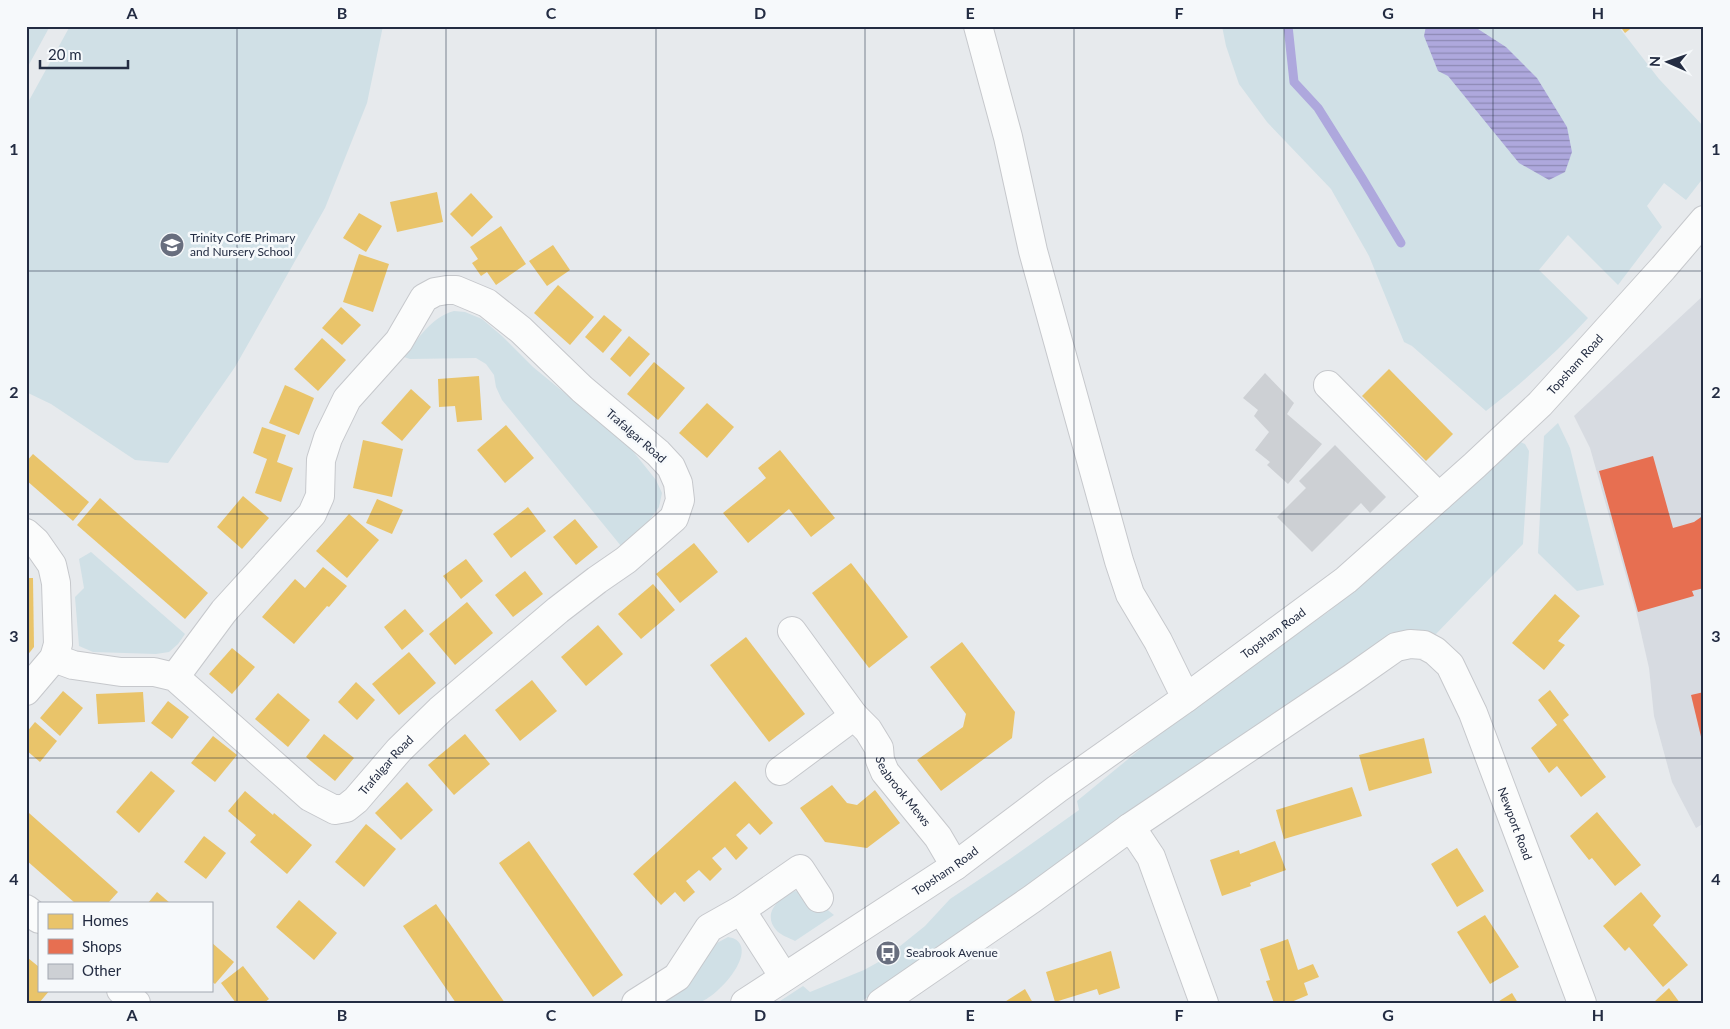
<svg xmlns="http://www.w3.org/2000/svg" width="1730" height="1029" font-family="Lato,sans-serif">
  <defs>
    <pattern id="water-rules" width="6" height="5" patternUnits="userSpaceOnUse" patternTransform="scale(1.25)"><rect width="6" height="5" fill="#aea8dd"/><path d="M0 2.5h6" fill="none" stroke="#8d89b5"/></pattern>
  </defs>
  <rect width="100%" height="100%" fill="#e7eaed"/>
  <polygon fill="#d7dbe1" points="1704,295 1704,823 1696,828 1672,782 1654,716 1649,668 1636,611 1590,448 1574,416"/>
  <g fill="#d0e0e6">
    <polygon points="26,26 50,26 26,70"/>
    <polygon points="70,26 383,26 367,103 325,208 235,367 168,463 135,460 51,404 26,392 26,106"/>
    <path d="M 1222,26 L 1618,26 L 1659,79 L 1704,127 L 1704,177 L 1686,200 L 1664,183 L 1647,206 L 1662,227 L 1618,285 L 1568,235 L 1539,270 L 1588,318 C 1557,352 1522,383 1486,411 L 1412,346 L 1404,342 L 1369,256 L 1331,189 L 1267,122 L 1239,84 L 1226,46 Z"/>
    <path d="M 454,311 L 465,312 L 482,319 L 502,336 L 533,367 L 628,445 L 656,480 L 662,493 L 659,507 L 645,526 L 621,546 L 502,400 L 496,387 L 494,375 L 486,364 L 476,358 L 410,359 L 404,357 C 418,339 431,317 454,311 Z"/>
    <polygon points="1558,423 1570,448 1604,585 1577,591 1538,553 1544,436"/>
    <path d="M 1518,441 L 1525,444 L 1529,451 L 1523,544 L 1435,635 C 1413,624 1400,632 1380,641 L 859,1003 L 777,1003 L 803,986 L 810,992 L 864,970 L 884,959 L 925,926 L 950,899 L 1010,859 L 1079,810 L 1077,801 L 1177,719 L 1328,612 L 1410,543 Z"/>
    <polygon points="91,552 185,634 178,644 169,652 156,654 93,652 79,646 75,597 84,588 79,559"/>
    <path d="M 795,891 L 809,895 L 834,915 L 795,941 C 789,938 781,935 777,931 C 761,914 779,897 795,891 Z"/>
    <path d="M 728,937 C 733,938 737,939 740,944 C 750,962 714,999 698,1003 C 687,1005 672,1003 660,1003 L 698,967 L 715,944 Z"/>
  </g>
  <polygon fill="url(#water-rules)" points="1426,26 1440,29 1441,26 1474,26 1478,29 1506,47 1537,78 1567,127 1572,152 1565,172 1549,180 1519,163 1448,76 1438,71 1424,36"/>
  <g fill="#e9c46a">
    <polygon points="1620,26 1634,26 1625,33"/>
    <polygon points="437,192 443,222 397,232 390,202"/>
    <polygon points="471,193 493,217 472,237 450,214"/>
    <polygon points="359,213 382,226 366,252 343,238"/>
    <polygon points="501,226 526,264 496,285 487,272 481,276 472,263 478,259 470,247"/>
    <polygon points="553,245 570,270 547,286 529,261"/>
    <polygon points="359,254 389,264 373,312 343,302"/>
    <polygon points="558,285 594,317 570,345 534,313"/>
    <polygon points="341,307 361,325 342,345 322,328"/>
    <polygon points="604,315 622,330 603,353 585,337"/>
    <polygon points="629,336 650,354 630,377 610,359"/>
    <polygon points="322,338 346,360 318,391 294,369"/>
    <polygon points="654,362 685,388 658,420 627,394"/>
    <polygon points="1389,369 1453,434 1426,461 1362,396"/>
    <polygon points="479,376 482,420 457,422 455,406 439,407 438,379"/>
    <polygon points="285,385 314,398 299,435 269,423"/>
    <polygon points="411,389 431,407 402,441 381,423"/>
    <polygon points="707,403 734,427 707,458 679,433"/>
    <polygon points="506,425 534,458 505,483 477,450"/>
    <polygon points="262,427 286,435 277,462 293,468 281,502 255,493 267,459 253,453"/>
    <polygon points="363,440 403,449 392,497 353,488"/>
    <polygon points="780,450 835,518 811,537 789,509 748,543 723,513 766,478 758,468"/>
    <polygon points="33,454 89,502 73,521 26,480 26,462"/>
    <polygon points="243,496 269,518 242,549 217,527"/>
    <polygon points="100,498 208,593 185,619 77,525"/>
    <polygon points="377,499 403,510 392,534 366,523"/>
    <polygon points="528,507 546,531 511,558 493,534"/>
    <polygon points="349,514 379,540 347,578 316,551"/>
    <polygon points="575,519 598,547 576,565 553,537"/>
    <polygon points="694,543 718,572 680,603 656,574"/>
    <polygon points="466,559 483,581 461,599 443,576"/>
    <polygon points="851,563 908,637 869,668 812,593"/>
    <polygon points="323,567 347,586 329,607 327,606 294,644 262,617 295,579 305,588"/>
    <polygon points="525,571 543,594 513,617 495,595"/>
    <polygon points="26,578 33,578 34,647 26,657"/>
    <polygon points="653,584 675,610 641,639 618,614"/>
    <polygon points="1555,594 1580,616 1558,641 1565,645 1544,670 1512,643"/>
    <polygon points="467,602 493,633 455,665 429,634"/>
    <polygon points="405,609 424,631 402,650 384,627"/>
    <polygon points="598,625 623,654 586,686 561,657"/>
    <polygon points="746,637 805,714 769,742 710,665"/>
    <polygon points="962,642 1015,712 1012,738 941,791 917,760 963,727 966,714 930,667"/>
    <polygon points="232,648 255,667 232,694 209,674"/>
    <polygon points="409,652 436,683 399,715 372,684"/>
    <polygon points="532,680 557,711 520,741 495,710"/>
    <polygon points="356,682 375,700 357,720 338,702"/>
    <polygon points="1550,690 1569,715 1563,720 1606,777 1581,797 1557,766 1549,773 1531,748 1557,725 1538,700"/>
    <polygon points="63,691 83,708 60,736 40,718"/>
    <polygon points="143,692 145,722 98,724 96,694"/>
    <polygon points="278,693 310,720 288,747 255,719"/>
    <polygon points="168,701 189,717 172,739 151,723"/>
    <polygon points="35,722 57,741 40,762 26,750 26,733"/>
    <polygon points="324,734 354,758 335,781 306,757"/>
    <polygon points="465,734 490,764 454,795 428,765"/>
    <polygon points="213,736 237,755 215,782 191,763"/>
    <polygon points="1424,738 1432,773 1369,791 1359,755"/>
    <polygon points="151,771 175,791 139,833 116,812"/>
    <polygon points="735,781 773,823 760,835 749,823 736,835 748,848 736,860 725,847 712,858 722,869 710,881 699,870 686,881 695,892 684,902 675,892 661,905 633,874"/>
    <polygon points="407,782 433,810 401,840 375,813"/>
    <polygon points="832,785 847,803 857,805 875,790 900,823 867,848 825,842 800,808"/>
    <polygon points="1352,787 1362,816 1284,839 1276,810"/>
    <polygon points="245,791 273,815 274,813 312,845 287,874 250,842 256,835 228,811"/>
    <polygon points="1597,812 1641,865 1615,886 1592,858 1589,860 1570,836"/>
    <polygon points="29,813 118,892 108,903 75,903 26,860 26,816"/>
    <polygon points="366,824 396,849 364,887 335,862"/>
    <polygon points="204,836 226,853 206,879 184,862"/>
    <polygon points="529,841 623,975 593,997 499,863"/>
    <polygon points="1275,841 1286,870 1250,883 1251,886 1222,896 1210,860 1239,850 1240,854"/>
    <polygon points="1457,848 1484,891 1457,907 1431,864"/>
    <polygon points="157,892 170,903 148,903"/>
    <polygon points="1641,892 1661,916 1653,925 1688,965 1663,987 1629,947 1625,951 1603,926"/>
    <polygon points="299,900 337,933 314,960 276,927"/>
    <polygon points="436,904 505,1003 456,1003 403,926"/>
    <polygon points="1485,915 1519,967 1490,984 1457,932"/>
    <polygon points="1288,939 1298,970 1313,964 1319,977 1304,983 1308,995 1289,1003 1274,1003 1266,981 1270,980 1260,949"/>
    <polygon points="211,942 234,962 215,984 211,981"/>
    <polygon points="1111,951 1120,988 1099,995 1097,989 1055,1002 1046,972"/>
    <polygon points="28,958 39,967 39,990 50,990 39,1003 26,1003 26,960"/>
    <polygon points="243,966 269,999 264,1003 236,1003 221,983"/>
    <polygon points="1669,988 1680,1003 1653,1003"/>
    <polygon points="1025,989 1033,1003 1003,1003"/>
    <polygon points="1512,993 1518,1003 1496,1003"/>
  </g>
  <g fill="#e76f51">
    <polygon points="1653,456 1673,528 1694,522 1704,515 1704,588 1692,591 1694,596 1638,612 1599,471"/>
    <polygon points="1704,692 1704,745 1703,745 1691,695"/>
  </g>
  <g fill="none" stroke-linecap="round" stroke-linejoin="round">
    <polyline stroke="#aea8dd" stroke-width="9" points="1288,26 1294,82 1318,108 1362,178 1401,243"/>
  </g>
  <g fill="#cdd0d4">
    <polygon points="1265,373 1294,403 1287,414 1322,444 1288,484 1267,465 1270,462 1255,450 1269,432 1254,416 1258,410 1243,398"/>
    <polygon points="1335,445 1386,497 1370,513 1361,503 1312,552 1277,517 1306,488 1299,481"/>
  </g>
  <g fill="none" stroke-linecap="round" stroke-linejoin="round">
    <defs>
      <g id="minor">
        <polyline points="978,26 1008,137 1033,251 1119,561 1130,594 1158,641 1186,698"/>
        <polyline points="1328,385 1439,497"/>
        <polyline points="26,533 36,542 52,565 56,583 58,644 54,658 26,691"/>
        <polyline points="792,631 854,716"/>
        <path id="s1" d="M 54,658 L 73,665 L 121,672 L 154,672 L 175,677 L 310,797 L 335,810 L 346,808 L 356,800 L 399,750 L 440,710 L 558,610 L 597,580 L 626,560 L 674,518 L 680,500 L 678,483 L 671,467 L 658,453 L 582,389 L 521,330 L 487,303 L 456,290 L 447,290 L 435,292 L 424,298 L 399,341 L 347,399 L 328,438 L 321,460 L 320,496 L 312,514 L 224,611 L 175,677"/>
        <path id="s2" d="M 780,771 L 854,716 L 868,730 L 879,748 L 880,760 L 885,772 L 938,837 L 955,866"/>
        <polyline points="1129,828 1139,839 1151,857 1204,1003"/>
        <polyline points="26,909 39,919"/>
        <polyline points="741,910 784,977"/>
        <polyline points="121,990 136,1003"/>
        <polyline points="636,1003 677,977 709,928 741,910 800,869 819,898"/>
        <path id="s3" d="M 881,1003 L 1032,899 L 1129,828 L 1352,678 L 1396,647 L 1410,644 L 1424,645 L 1435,651 L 1450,665 L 1473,713 L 1582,1003"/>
      </g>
      <g id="tertiary">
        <path id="s4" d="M 745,1003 L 955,866 L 1057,789 L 1186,698 L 1346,580 L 1475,465 L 1540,404 L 1663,268 L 1704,220"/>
      </g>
    </defs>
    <use href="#minor" stroke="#c6c8cc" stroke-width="30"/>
    <use href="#tertiary" stroke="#c6c8cc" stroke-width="30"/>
    <use href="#minor" stroke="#fbfcfc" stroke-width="28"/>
    <use href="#tertiary" stroke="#fbfcfc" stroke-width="28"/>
  </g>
  <path fill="none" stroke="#232c42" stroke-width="1" stroke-opacity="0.55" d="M 237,26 L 237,1003M 446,26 L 446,1003M 656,26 L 656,1003M 865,26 L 865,1003M 1074,26 L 1074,1003M 1284,26 L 1284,1003M 1493,26 L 1493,1003M 26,271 L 1704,271M 26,514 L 1704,514M 26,758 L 1704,758"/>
  <defs>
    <symbol id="school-disc" viewBox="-11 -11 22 22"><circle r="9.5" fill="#686e7e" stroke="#f6f9fb"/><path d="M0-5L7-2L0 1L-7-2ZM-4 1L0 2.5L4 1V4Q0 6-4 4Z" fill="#fff"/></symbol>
    <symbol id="bus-disc" viewBox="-11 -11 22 22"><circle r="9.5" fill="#686e7e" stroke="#f6f9fb"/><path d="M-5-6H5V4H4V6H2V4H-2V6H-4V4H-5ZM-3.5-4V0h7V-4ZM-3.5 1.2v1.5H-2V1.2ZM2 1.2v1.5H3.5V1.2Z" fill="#fff"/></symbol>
  </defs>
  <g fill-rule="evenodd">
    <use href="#school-disc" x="158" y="231" width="28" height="28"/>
    <use href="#bus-disc" x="874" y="939" width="28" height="28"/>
  </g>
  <g text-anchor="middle" stroke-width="5" stroke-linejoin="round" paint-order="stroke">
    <g font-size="12" fill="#232c42" stroke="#f6f9fb" text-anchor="start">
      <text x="190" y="242">Trinity CofE Primary<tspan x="190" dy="14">and Nursery School</tspan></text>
      <text x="906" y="957">Seabrook Avenue</text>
    </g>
    <g font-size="12" fill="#232c42" stroke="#f6f9fb">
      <text dy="4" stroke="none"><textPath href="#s4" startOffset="1050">Topsham Road</textPath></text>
      <text transform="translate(636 436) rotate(41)" y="4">Trafalgar Road</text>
      <text dy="4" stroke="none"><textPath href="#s4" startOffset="645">Topsham Road</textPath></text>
      <text dy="4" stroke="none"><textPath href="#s1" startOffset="402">Trafalgar Road</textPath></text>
      <text dy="4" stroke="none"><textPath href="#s2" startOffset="184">Seabrook Mews</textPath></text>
      <text dy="4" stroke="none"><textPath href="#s3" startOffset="859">Newport Road</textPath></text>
      <text dy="4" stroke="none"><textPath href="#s4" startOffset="240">Topsham Road</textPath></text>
    </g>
  </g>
  <rect width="1730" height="1029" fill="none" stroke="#f6f9fb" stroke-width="55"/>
  <rect x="38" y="902" width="175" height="90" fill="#f6f9fb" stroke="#a2a7b1"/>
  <rect x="48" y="914" width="25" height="15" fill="#e9c46a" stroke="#a2a7b1"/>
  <text x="82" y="926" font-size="15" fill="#232c42">Homes</text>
  <rect x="48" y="939" width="25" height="15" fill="#e76f51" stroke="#a2a7b1"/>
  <text x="82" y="952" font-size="15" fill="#232c42">Shops</text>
  <rect x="48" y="964" width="25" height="15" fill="#cdd0d4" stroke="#a2a7b1"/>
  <text x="82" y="976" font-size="15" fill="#232c42">Other</text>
  <g transform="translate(1668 62) rotate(272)" stroke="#f6f9fb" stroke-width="4" paint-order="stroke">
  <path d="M0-4L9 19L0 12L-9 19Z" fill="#232c42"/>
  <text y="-8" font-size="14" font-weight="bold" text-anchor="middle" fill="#232c42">N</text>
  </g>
  <path d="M40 60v8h88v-8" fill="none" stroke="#232c42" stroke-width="2.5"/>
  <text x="48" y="60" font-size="15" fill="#232c42" stroke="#f6f9fb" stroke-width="4" paint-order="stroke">20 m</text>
  <rect x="28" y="28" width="1674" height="974" fill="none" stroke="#232c42" stroke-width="2"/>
  <g font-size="16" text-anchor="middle" font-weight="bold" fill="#232c42">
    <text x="132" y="19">A</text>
    <text x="342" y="19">B</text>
    <text x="551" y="19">C</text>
    <text x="760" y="19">D</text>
    <text x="970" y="19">E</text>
    <text x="1179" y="19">F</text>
    <text x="1388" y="19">G</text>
    <text x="1598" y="19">H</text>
    <text x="14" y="155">1</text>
    <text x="1716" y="155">1</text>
    <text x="14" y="398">2</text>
    <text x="1716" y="398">2</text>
    <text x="14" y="642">3</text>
    <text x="1716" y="642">3</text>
    <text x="14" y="885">4</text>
    <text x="1716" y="885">4</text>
    <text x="132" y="1021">A</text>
    <text x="342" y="1021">B</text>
    <text x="551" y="1021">C</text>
    <text x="760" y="1021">D</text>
    <text x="970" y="1021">E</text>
    <text x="1179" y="1021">F</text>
    <text x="1388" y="1021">G</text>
    <text x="1598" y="1021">H</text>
  </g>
</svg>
